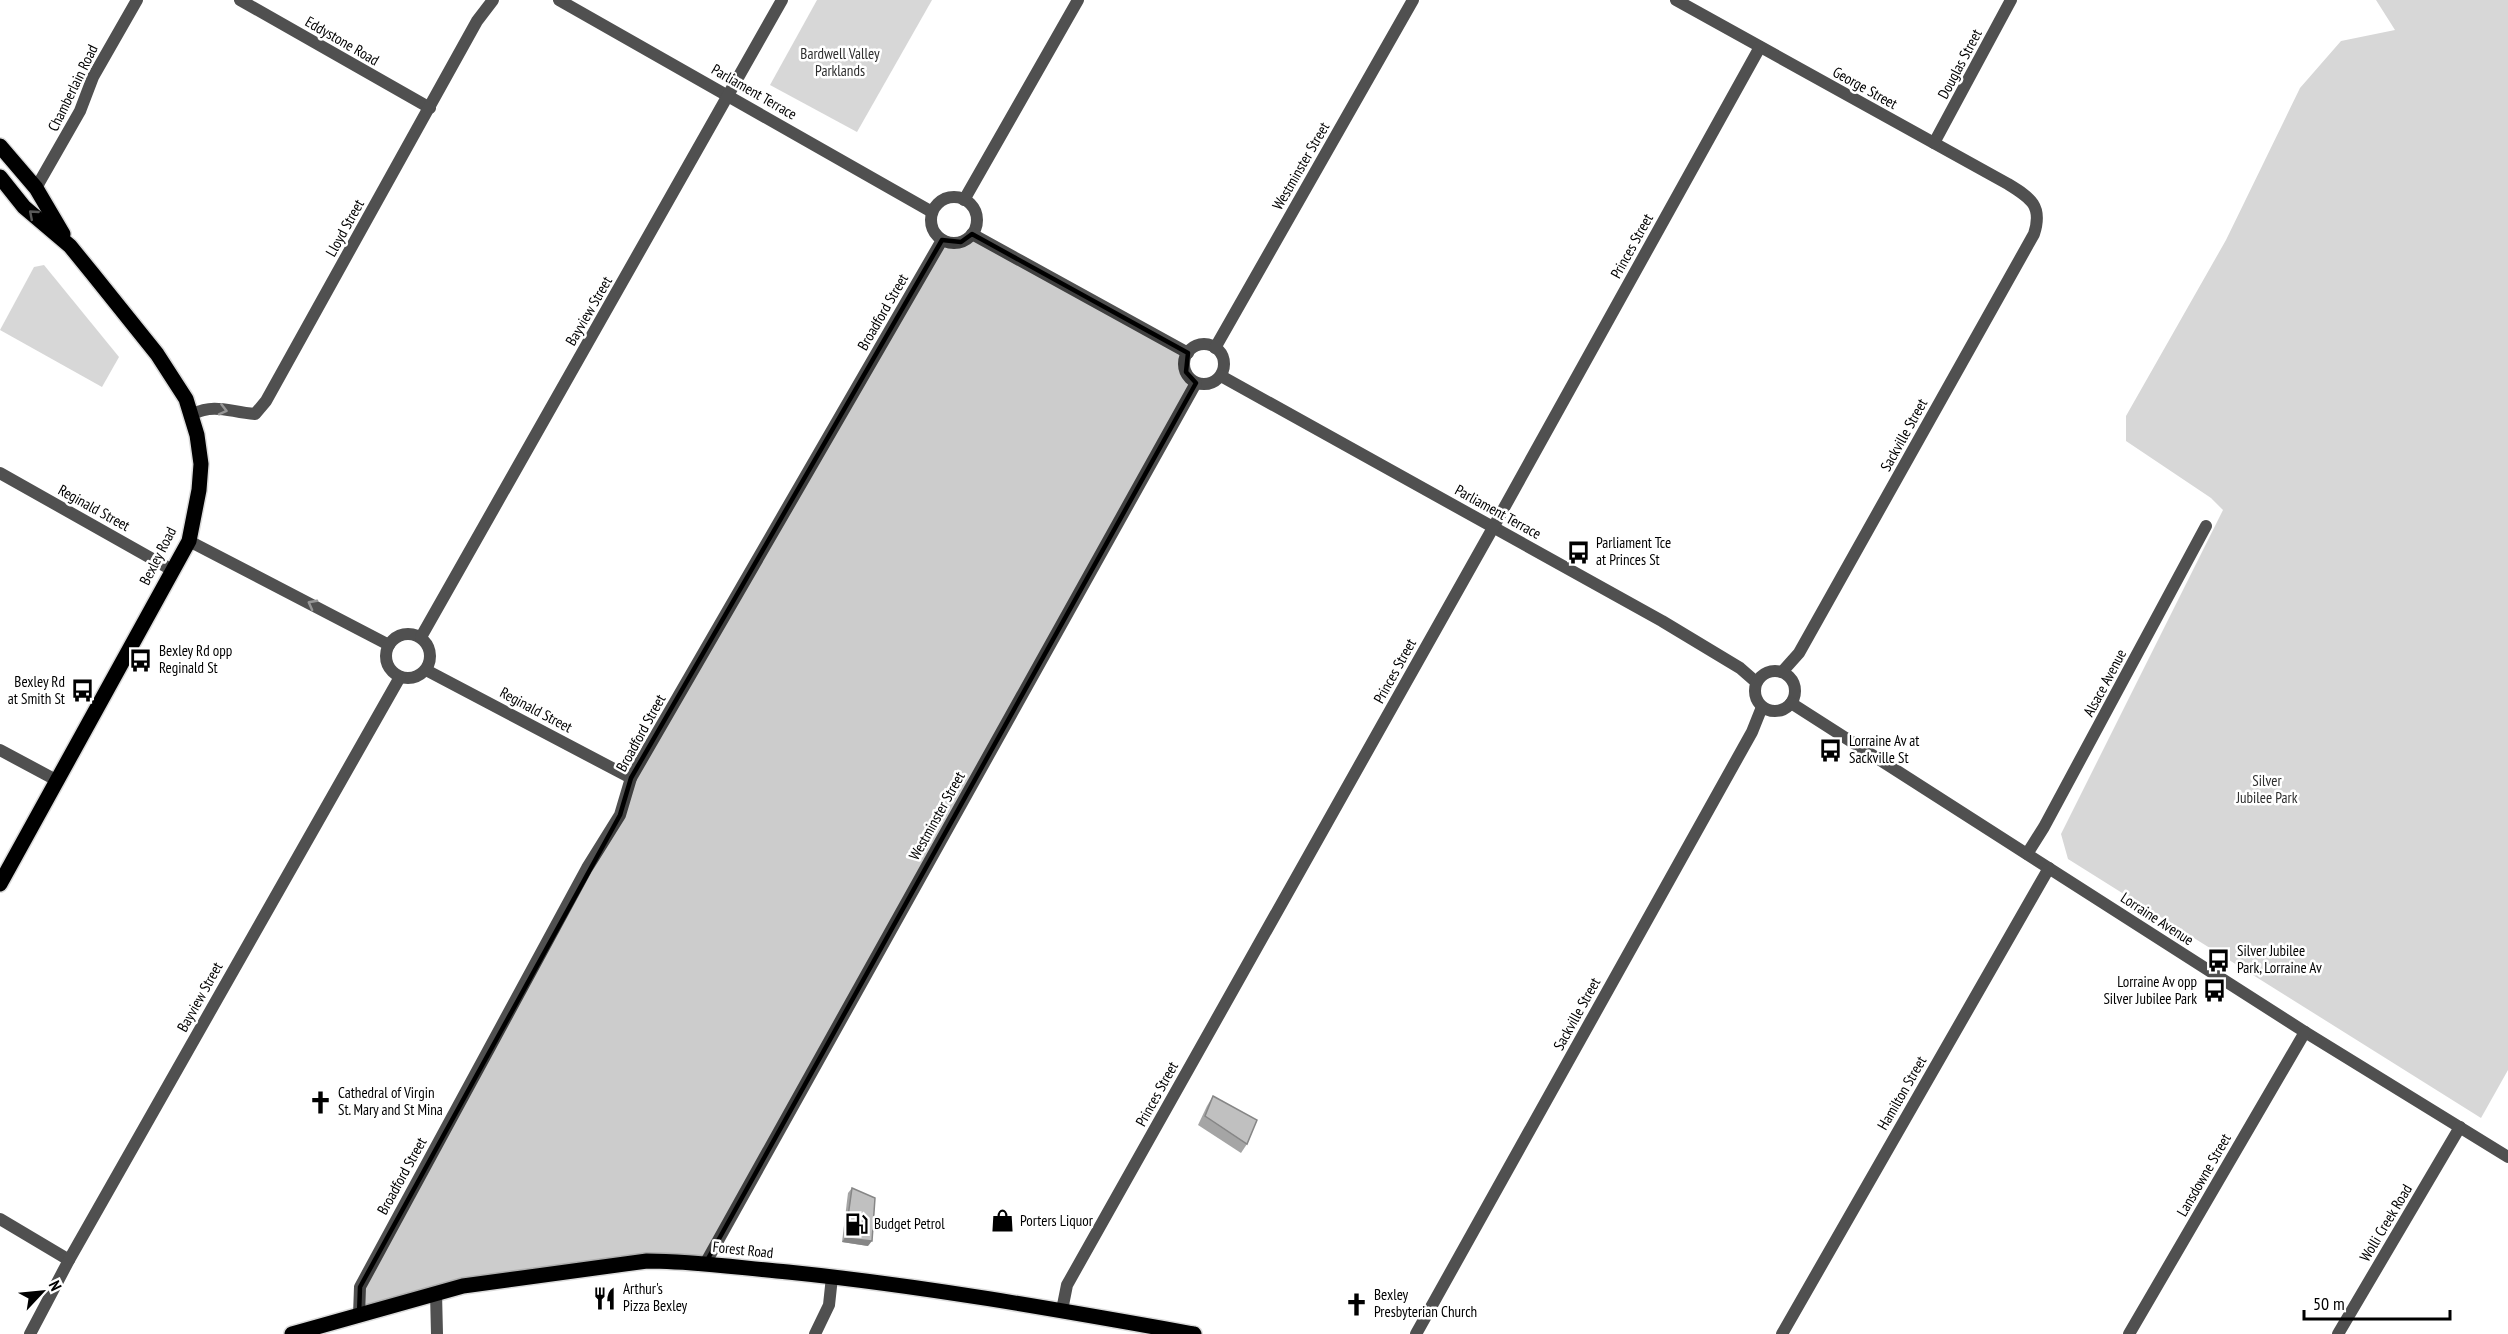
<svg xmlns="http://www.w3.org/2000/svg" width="2508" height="1334" font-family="'PT Sans Narrow',sans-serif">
  <rect width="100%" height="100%" fill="#fff"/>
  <g fill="#d7d7d7">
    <polygon points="817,0 932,0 857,132 770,85"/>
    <polygon points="2376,0 2508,0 2508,1070 2481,1118 2068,859 2061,834 2223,510 2211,498 2126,441 2126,416 2226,240 2300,88 2341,41 2395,30"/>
    <polygon points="44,265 119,357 102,387 0,330 34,267"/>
  </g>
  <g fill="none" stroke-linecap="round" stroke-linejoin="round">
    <defs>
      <g id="primary">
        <polyline points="0,146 36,188 63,234"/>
        <polyline points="0,177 24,207 70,246 92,273 157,354 186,399 197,435 201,464 199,490 189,541 0,884"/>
        <path d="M 292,1334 L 463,1286 L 647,1261 C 694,1261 741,1268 788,1272 C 925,1286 1059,1310 1194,1334"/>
      </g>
    </defs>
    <use href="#primary" stroke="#dbdbdb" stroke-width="18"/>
    <g stroke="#505050" stroke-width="12">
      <polyline points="240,0 430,108"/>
      <polyline points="559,0 932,212"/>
      <path d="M 1676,0 L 2008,184 C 2031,198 2043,206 2034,234 L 1799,653 L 1782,672"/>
      <polyline points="1934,143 2011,0"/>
      <polyline points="36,188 80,111 93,77 137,0"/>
      <circle cx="954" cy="220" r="23"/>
      <polyline points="964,200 1078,0"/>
      <polyline points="972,234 1188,353"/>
      <circle cx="1204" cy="364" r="20"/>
      <polyline points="1215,348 1413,0"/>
      <polyline points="1221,376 1662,621 1740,668 1756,682"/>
      <path d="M 192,414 C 217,403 228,412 255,414 L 266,401 L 477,21 L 493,0"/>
      <polyline points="0,473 172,570"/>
      <polyline points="189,541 389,645"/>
      <circle cx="408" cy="656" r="22"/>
      <polyline points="421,637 782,0"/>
      <polyline points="426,670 631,778"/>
      <circle cx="1775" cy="691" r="20"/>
      <polyline points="1791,703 2305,1032 2508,1157"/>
      <polyline points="0,750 56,780"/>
      <polyline points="2027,854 2044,827 2206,526"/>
      <polyline points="0,1219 69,1260"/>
      <polyline points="705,1264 1196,383"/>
      <polyline points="436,1293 437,1334"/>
      <polyline points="1062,1310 1067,1285 1494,526 1760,47"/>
      <polyline points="359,1315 360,1287 587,868 620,815 631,778 942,240"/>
      <polyline points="30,1334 69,1260 400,677"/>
      <polyline points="815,1334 829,1305 832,1277"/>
      <polyline points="1416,1334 1752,732 1762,707"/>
      <polyline points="1782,1334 2049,868"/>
      <polyline points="2129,1334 2305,1032"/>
      <polyline points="2338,1334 2460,1127"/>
    </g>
    <use href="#primary" stroke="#000" stroke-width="15"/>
  </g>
  <g fill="#a5a5a5">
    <polygon points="1213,1096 1247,1144 1241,1153 1198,1125 1207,1106"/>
    <polygon points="852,1188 868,1246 842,1242 848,1193"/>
  </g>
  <polygon fill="#868686" points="845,1238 872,1241 868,1246 842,1242"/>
  <g fill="#c0c0c0" stroke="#868686" stroke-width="1.5">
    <polygon points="1213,1096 1257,1120 1247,1144 1205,1116"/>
    <polygon points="852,1188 875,1198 872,1241 845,1238"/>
  </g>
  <defs><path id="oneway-chevron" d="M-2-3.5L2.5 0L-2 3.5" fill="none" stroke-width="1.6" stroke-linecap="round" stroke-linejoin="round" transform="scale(1.5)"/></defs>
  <use stroke="#595959" href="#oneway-chevron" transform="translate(33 214) rotate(-139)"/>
  <g stroke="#969696">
    <use href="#oneway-chevron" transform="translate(223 410) rotate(14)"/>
    <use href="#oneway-chevron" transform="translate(312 604) rotate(-152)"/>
  </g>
  <path fill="#000" fill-opacity="0.2" stroke="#000" stroke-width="4.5" stroke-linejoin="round" d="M 972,234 L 1188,353 L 1186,372 L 1196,383 L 705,1264 L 627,1263 L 436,1293 L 359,1315 L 360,1287 L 620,815 L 631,778 L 942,240 L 961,242 Z"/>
  <defs>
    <symbol id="bus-bare" viewBox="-9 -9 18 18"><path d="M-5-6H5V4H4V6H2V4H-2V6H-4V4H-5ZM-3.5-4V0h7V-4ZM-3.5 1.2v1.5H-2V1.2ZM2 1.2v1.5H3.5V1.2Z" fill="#000" stroke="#fff" stroke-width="2.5" paint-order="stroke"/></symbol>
    <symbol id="church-bare" viewBox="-9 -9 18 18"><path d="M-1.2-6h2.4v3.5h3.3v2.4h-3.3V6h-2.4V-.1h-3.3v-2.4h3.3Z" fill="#000" stroke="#fff" stroke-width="2.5" paint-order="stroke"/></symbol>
    <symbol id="shop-bare" viewBox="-9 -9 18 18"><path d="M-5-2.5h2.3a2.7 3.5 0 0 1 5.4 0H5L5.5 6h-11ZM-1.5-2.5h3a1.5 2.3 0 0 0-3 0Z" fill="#000" stroke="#fff" stroke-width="2.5" paint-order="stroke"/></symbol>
    <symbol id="fuel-bare" viewBox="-9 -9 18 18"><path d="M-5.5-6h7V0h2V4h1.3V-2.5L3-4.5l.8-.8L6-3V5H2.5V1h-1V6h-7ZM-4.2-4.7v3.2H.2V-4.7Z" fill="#000" stroke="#fff" stroke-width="2.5" paint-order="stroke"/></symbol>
    <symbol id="restaurant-bare" viewBox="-9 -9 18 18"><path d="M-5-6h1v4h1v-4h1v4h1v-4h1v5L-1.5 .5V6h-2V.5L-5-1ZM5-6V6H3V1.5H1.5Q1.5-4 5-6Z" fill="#000" stroke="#fff" stroke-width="2.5" paint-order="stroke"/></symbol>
  </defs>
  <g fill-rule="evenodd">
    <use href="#bus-bare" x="1562" y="536" width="33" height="33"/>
    <use href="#bus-bare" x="124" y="644" width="33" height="33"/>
    <use href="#bus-bare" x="66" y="674" width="33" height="33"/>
    <use href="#bus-bare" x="1814" y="734" width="33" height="33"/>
    <use href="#bus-bare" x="2202" y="944" width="33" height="33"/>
    <use href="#bus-bare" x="2198" y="974" width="33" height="33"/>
    <use href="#church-bare" x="304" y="1086" width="33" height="33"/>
    <use href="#shop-bare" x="986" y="1204" width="33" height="33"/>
    <use href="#fuel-bare" x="840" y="1208" width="33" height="33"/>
    <use href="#restaurant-bare" x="588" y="1282" width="33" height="33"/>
    <use href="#church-bare" x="1340" y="1288" width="33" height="33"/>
  </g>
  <g text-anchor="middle" stroke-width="5" stroke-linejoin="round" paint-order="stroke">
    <g font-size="15" fill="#000" stroke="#fff">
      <text transform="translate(342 41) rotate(30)" y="5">Eddystone Road</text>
      <text transform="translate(1960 64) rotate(-62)" y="5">Douglas Street</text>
      <text transform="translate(73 88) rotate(-64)" y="5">Chamberlain Road</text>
      <text transform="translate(1865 88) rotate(29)" y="5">George Street</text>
      <text transform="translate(754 92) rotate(30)" y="5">Parliament Terrace</text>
      <text transform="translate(1301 166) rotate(-60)" y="5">Westminster Street</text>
      <text transform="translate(345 228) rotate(-61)" y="5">Lloyd Street</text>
      <text transform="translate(1632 246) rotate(-61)" y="5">Princes Street</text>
      <text transform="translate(589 311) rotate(-60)" y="5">Bayview Street</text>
      <text transform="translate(883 312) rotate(-60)" y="5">Broadford Street</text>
      <text transform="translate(1904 435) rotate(-61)" y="5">Sackville Street</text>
      <text transform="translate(94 508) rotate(29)" y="5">Reginald Street</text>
      <text transform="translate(1498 512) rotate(29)" y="5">Parliament Terrace</text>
      <text transform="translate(158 556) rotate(-63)" y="5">Bexley Road</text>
      <text transform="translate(1395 671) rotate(-61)" y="5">Princes Street</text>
      <text transform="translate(2105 683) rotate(-62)" y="5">Alsace Avenue</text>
      <text transform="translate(536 710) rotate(28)" y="5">Reginald Street</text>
      <text transform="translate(641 733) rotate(-61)" y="5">Broadford Street</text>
      <text transform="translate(937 816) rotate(-61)" y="5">Westminster Street</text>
      <text transform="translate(2157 919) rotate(33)" y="5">Lorraine Avenue</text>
      <text transform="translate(200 997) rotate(-61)" y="5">Bayview Street</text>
      <text transform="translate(1577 1014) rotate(-61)" y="5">Sackville Street</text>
      <text transform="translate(1902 1093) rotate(-60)" y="5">Hamilton Street</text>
      <text transform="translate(1157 1094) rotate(-61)" y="5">Princes Street</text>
      <text transform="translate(2204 1175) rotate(-60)" y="5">Lansdowne Street</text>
      <text transform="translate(402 1176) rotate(-61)" y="5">Broadford Street</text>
      <text transform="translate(2386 1223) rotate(-59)" y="5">Wolli Creek Road</text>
      <text transform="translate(743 1250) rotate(6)" y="5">Forest Road</text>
    </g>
    <g font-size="15" fill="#2e2e2e" stroke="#fff">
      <text x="840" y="59">Bardwell Valley<tspan x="840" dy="17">Parklands</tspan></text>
      <text x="2267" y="786">Silver<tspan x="2267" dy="17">Jubilee Park</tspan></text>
    </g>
    <g font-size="15" fill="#000" stroke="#fff" text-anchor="start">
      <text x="1596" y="548">Parliament Tce<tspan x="1596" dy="17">at Princes St</tspan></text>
      <text x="159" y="656">Bexley Rd opp<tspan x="159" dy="17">Reginald St</tspan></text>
      <text x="65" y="687" text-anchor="end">Bexley Rd<tspan x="65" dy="17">at Smith St</tspan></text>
      <text x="1849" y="746">Lorraine Av at<tspan x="1849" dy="17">Sackville St</tspan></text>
      <text x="2237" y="956">Silver Jubilee<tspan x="2237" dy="17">Park, Lorraine Av</tspan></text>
      <text x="2197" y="987" text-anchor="end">Lorraine Av opp<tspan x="2197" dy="17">Silver Jubilee Park</tspan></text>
      <text x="338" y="1098">Cathedral of Virgin<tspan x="338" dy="17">St. Mary and St Mina</tspan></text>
      <text x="1020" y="1226">Porters Liquor</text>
      <text x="874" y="1229">Budget Petrol</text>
      <text x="623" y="1294">Arthur's<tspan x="623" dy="17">Pizza Bexley</tspan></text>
      <text x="1374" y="1300">Bexley<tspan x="1374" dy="17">Presbyterian Church</tspan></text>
    </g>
  </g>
  <g transform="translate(42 1292) rotate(64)" stroke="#ffffff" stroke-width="4.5" paint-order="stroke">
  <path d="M0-4.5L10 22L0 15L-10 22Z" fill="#000000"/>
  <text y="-9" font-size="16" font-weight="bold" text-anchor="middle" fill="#000000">N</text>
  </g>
  <path d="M2304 1310v9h146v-9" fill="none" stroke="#000000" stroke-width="3"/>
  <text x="2313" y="1310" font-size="18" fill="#000000" stroke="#ffffff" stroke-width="4.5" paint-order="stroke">50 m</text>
</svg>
